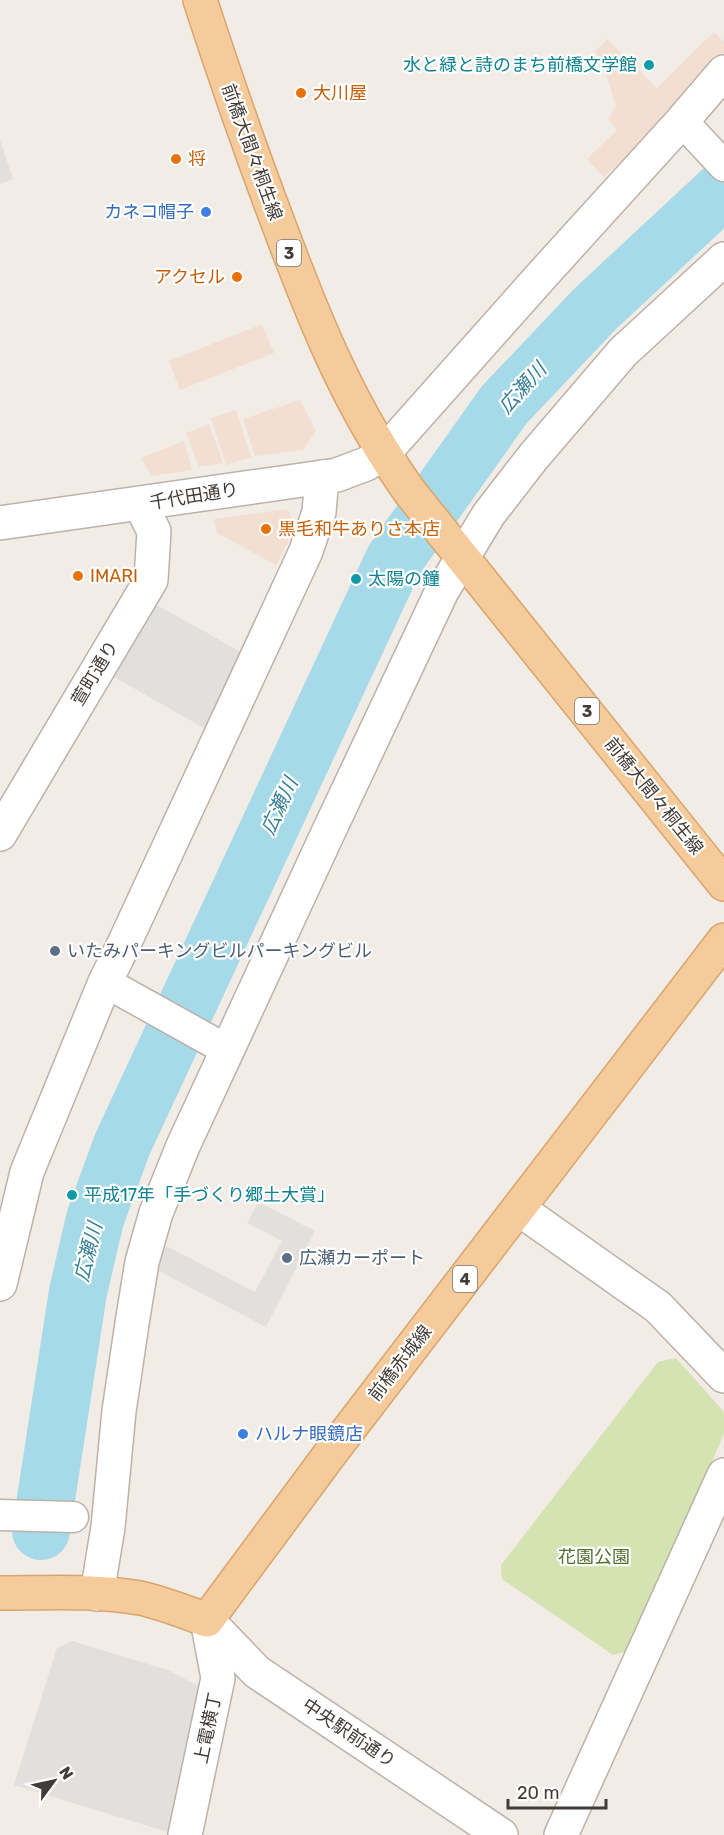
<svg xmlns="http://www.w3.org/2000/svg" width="724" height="1835" font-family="Rubik,'Noto Sans JP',sans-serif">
  <rect width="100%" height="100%" fill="#f1ece6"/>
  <g fill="#f2dfd2">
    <polygon points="714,32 724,42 724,60 604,177 587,159 617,130 608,119 616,106 601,59 595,52 607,39 657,88"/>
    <polygon points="262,324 274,353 180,390 169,361"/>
    <polygon points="300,400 316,431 303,450 255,456 243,419"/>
    <polygon points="236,410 251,457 226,465 211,418"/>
    <polygon points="209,424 223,463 199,467 186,433"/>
    <polygon points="184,441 192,470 152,476 141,458"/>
    <polygon points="288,509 296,527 276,565 217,533 214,519"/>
  </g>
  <polygon fill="#d5e2b2" points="676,1358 724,1412 724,1434 629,1651 613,1655 502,1579 501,1565 658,1362"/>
  <g fill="#e2dfdd">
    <polygon points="0,140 13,179 0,184"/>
    <polygon points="155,604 245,654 204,728 114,677"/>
    <polygon points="258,1202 315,1231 266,1327 155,1269 166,1246 255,1292 282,1241 247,1223"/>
    <polygon points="72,1641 168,1670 200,1687 171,1833 14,1785 57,1648"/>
  </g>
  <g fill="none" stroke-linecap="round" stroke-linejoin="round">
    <polyline stroke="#a6dae9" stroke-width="58" points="41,1531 78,1292 95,1219 122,1145 394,560 504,405 595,309 724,189"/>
    <defs>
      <g id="pedestrian">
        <polyline points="682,121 724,166"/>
        <polyline points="105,982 227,1050"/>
        <polyline points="0,1515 73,1517"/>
      </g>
      <g id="minor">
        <polyline points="383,454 544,273 682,121 724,72"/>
        <polyline points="0,834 151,580 154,531 140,504"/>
        <polyline points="519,1209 658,1307 724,1376"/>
        <polyline points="0,1284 27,1172 105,982 123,946 306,551 319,512 322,477"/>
        <polyline points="97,1594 108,1527 119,1411 133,1317 142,1262 156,1213 183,1146 327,835 442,591 489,514 534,456 623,352 724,259"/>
        <polyline points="185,1835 218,1678 207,1620"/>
        <polyline points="561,1835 724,1475"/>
      </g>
      <g id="tertiary">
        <polyline points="0,523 337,475 366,464 383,454"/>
        <polyline points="207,1620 257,1672 501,1835"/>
      </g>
      <g id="primary">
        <path d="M 200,0 C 225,77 251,152 280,228 C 316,324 350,408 410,492 L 724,884"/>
        <path d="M 0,1593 C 46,1593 94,1590 140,1598 C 163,1603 185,1612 207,1620 L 330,1454 L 724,940"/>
      </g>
    </defs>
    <use href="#pedestrian" stroke="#bcb2a9" stroke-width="33"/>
    <use href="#minor" stroke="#bcb2a9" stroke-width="36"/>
    <use href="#tertiary" stroke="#bcb2a9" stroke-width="36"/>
    <use href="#primary" stroke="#d9a56c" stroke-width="36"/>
    <use href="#pedestrian" stroke="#fff" stroke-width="30"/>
    <use href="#minor" stroke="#fff" stroke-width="33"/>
    <use href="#tertiary" stroke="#fff" stroke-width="33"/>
    <use href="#primary" stroke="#f5cb9b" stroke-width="33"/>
  </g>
  <g fill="#0f9aa8" stroke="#fff" stroke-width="2">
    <circle cx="649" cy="65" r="6"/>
    <circle cx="356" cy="579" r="6"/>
    <circle cx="72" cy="1195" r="6"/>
  </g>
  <g fill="#e8710a" stroke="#fff" stroke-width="2">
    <circle cx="301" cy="93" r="6"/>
    <circle cx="176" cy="159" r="6"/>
    <circle cx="237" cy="277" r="6"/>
    <circle cx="266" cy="529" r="6"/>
    <circle cx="78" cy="576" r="6"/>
  </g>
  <g fill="#3f7fe0" stroke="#fff" stroke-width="2">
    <circle cx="206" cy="212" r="6"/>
    <circle cx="243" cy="1434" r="6"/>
  </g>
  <g fill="#5c6f8a" stroke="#fff" stroke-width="2">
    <circle cx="55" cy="951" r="6"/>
    <circle cx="287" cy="1258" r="6"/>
  </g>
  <g text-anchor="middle" stroke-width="4.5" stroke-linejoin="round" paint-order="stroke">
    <g fill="#fff" stroke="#7b7672" stroke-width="1.5">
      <rect x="277" y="240" width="24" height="26" rx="4.5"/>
      <rect x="575" y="698" width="24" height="26" rx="4.5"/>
      <rect x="453" y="1266" width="24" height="26" rx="4.5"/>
    </g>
    <g font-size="16" font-weight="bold" fill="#433b36">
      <text x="289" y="259">3</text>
      <text x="587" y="717">3</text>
      <text x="465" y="1285">4</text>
    </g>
    <g font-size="18" fill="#0d838f" stroke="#fff" text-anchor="start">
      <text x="637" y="71" text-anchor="end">水と緑と詩のまち前橋文学館</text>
      <text x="368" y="585">太陽の鐘</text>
      <text x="84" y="1201">平成17年「手づくり郷土大賞」</text>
    </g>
    <g font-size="18" fill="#c56008" stroke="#fff" text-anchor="start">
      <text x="313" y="99">大川屋</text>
      <text x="188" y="165">将</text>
      <text x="225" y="283" text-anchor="end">アクセル</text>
      <text x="278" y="535">黒毛和牛ありさ本店</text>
      <text x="90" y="582">IMARI</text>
    </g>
    <g font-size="18" fill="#433b36" stroke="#fff">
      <text transform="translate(252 152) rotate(70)" y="6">前橋大間々桐生線</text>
      <text transform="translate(194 496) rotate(-9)" y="6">千代田通り</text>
      <text transform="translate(95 673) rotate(-59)" y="6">萱町通り</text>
      <text transform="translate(654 796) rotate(51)" y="6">前橋大間々桐生線</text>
      <text transform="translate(400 1363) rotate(-52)" y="6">前橋赤城線</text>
      <text transform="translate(208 1728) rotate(-78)" y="6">上電横丁</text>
      <text transform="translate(349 1733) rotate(34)" y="6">中央駅前通り</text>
    </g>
    <g font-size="18" fill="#366cbe" stroke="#fff" text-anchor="end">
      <text x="194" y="218">カネコ帽子</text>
      <text x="255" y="1440" text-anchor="start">ハルナ眼鏡店</text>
    </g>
    <g font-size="18" fill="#4e5e75" stroke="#fff" text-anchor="start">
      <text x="67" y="957">いたみパーキングビルパーキングビル</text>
      <text x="299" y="1264">広瀬カーポート</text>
    </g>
    <g font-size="18" fill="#536f2e" stroke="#fff">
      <text x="594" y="1563">花園公園</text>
    </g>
    <g font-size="20" font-style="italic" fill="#357f96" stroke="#fff">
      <text transform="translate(522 388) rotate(-48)" y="7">広瀬川</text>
      <text transform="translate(279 806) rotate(-65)" y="7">広瀬川</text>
      <text transform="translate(88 1252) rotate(-76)" y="7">広瀬川</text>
    </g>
  </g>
  <g transform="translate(54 1781) rotate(57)" stroke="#ffffff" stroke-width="4.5" paint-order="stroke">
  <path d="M0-4.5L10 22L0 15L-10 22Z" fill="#433b36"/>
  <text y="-9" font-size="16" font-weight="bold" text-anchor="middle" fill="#433b36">N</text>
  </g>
  <path d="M508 1799v9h98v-9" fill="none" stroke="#433b36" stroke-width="3"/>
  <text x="517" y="1799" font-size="18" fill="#433b36" stroke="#ffffff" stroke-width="4.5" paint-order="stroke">20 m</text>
</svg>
